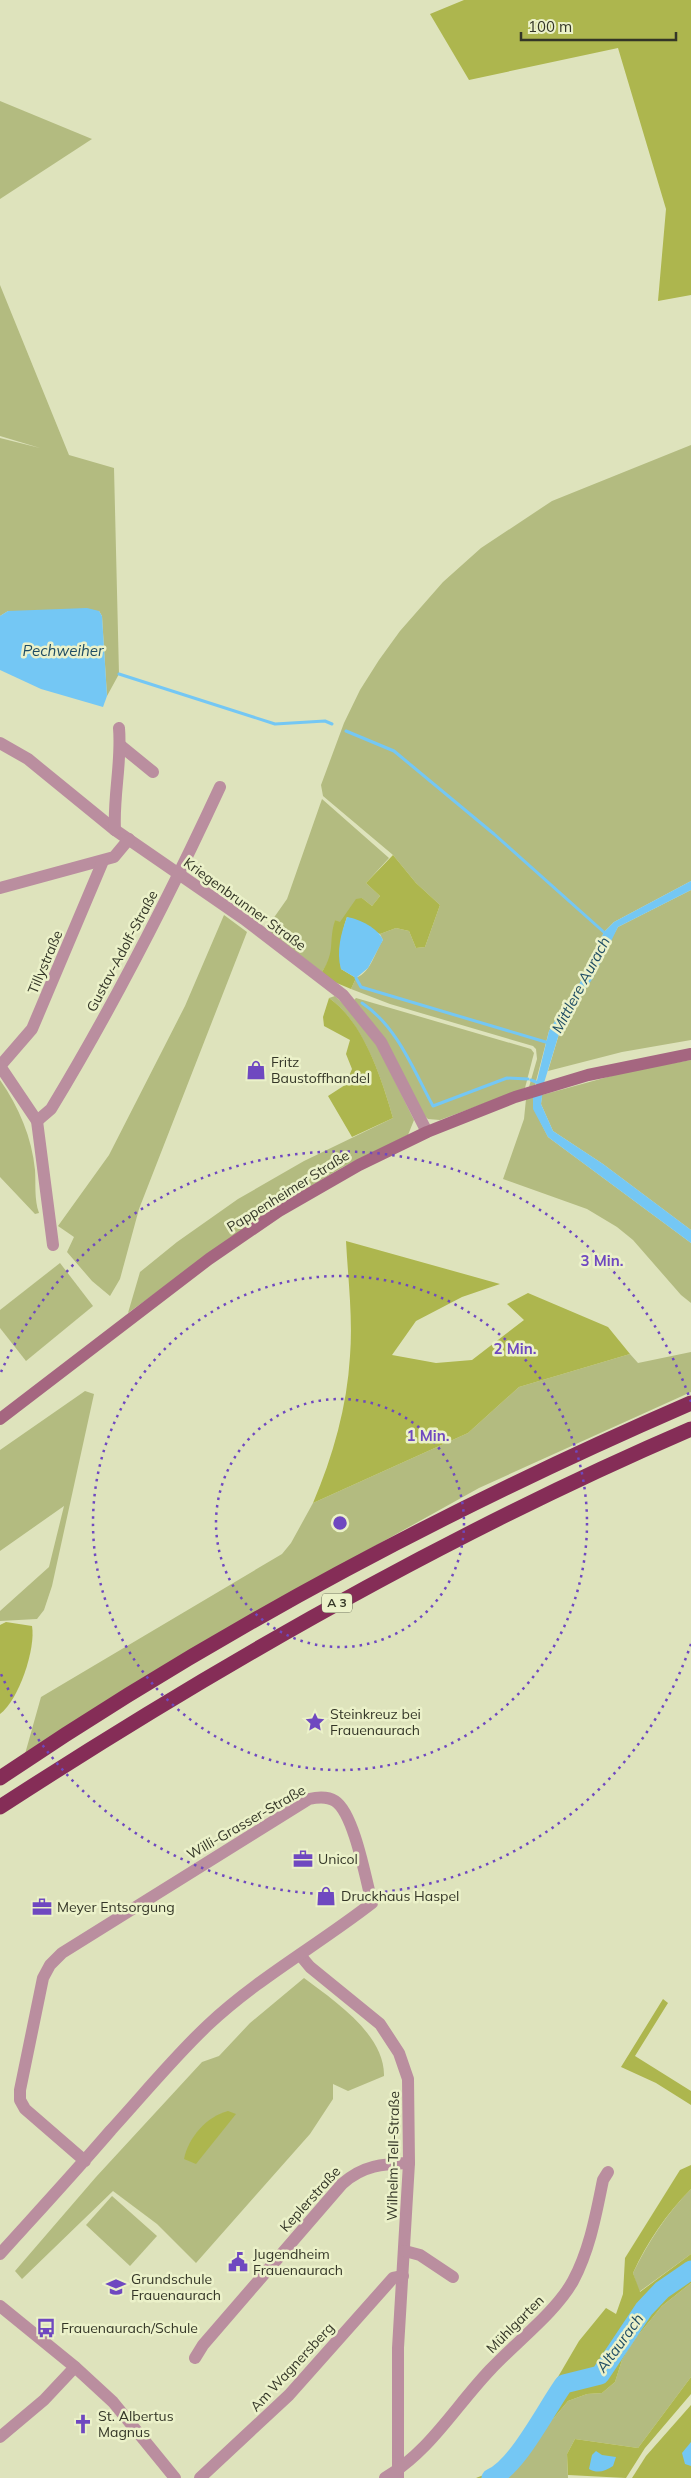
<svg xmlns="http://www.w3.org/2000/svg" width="691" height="2478" font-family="Mulish,sans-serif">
  <rect width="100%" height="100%" fill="#dee3bc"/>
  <g fill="#b3bb80">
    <polygon points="0,101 92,139 0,199"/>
    <polygon points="0,285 69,455 114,468 119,674 107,696 102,616 99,611 8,611 0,616 0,438 40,448 0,436"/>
    <path d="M 691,445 L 691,881 L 614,922 L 604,932 L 576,991 L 561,1011 L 549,1031 L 535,1085 L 529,1087 L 537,1059 L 536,1049 L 533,1046 L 390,1004 L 351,989 L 356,978 C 372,971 374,953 383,940 L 380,934 L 396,928 L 409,931 L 416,948 L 425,947 L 440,905 L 416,883 L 393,855 L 323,796 L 321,785 L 344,723 L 360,690 L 379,660 L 400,631 L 443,582 L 481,548 L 552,501 Z"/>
    <polygon points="322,799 389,858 366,883 380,896 372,906 362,898 340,923 335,920 332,956 322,972 270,933 268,926 287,899"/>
    <polygon points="691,890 691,1040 622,1052 548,1071 562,1024 618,927"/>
    <polygon points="224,915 247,932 139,1209 120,1279 110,1296 92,1281 67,1252 74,1237 58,1226 109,1155 185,1006"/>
    <path d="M 335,996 L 349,1009 L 374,1039 L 414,1120 L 408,1135 L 343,1167 L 273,1208 L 128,1313 L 140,1272 L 177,1242 L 238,1199 L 304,1161 L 393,1118 C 382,1079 363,1022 329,998 Z"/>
    <polygon points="356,998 531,1049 534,1053 525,1088 440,1120 428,1119 421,1113 354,1000"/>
    <polygon points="691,1060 691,1230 603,1164 553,1131 541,1104 542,1095 633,1070"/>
    <path d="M 0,1080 C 19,1107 32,1138 35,1170 C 36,1184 34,1199 39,1213 L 35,1214 L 0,1177 Z"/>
    <polygon points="533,1097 534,1109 548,1137 691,1243 691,1303 681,1295 633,1240 617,1227 587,1209 503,1179 524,1119 526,1099"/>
    <polygon points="60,1263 93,1306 26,1361 0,1328 0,1310"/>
    <polygon points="691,1352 691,1392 479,1488 251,1615 25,1754 41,1697 282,1554 291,1543 313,1503 468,1433 519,1387 630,1354 638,1363"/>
    <polygon points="85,1391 94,1394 52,1586 44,1610 37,1619 0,1621 0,1611 49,1567 64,1506 0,1551 0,1450"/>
    <path d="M 304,1978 C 333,2000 385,2034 384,2076 L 348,2091 L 333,2084 L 333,2099 L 310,2134 L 196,2263 L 157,2224 L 113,2191 L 22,2279 L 15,2271 L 96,2177 L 202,2062 L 219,2056 L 250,2023 Z"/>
    <path d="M 691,2189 L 691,2254 L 639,2292 L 633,2273 C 648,2242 667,2213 691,2189 Z"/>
    <polygon points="112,2196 157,2236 130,2266 86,2225"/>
    <polygon points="691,2283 691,2377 638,2448 575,2439 567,2454 568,2478 504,2478 568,2401 587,2394 602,2393 615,2382 622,2360 635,2339 662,2306"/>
  </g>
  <g fill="#adb64e">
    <polygon points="464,0 691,0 691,295 658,301 666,209 618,48 469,80 430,14"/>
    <path d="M 393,855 L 416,883 L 440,905 L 425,947 L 416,948 L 409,931 L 396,928 L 380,934 L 347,917 C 341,934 339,950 341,969 L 356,978 L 351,989 L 332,981 L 322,972 C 336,950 328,943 335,920 L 340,922 L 356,899 L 362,898 L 372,906 L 380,896 L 366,883 Z"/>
    <path d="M 329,998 C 363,1021 382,1079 393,1118 L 352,1137 L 328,1096 L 345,1085 L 352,1069 L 346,1054 L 350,1040 L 324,1026 L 323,1017 Z"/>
    <path d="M 346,1241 L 500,1284 L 462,1297 L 416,1321 L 392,1355 L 436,1363 L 472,1360 L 524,1320 L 507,1304 L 528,1293 L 608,1327 L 630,1354 L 519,1387 L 468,1433 L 313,1503 C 333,1456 347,1407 350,1356 C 353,1318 348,1279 346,1241 Z"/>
    <path d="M 6,1622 L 32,1626 C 36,1648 19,1700 0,1714 L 0,1625 Z"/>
    <polygon points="663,1999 668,2003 635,2056 691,2091 691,2105 656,2083 621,2067"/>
    <path d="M 228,2111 L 236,2114 L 196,2164 L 184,2159 C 188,2138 207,2116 228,2111 Z"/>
    <path d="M 691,2165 L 691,2189 C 667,2213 647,2242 633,2273 L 640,2292 L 691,2254 L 691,2283 L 662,2306 L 635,2339 L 622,2360 L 615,2382 L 602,2393 L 587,2394 L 568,2401 L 504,2478 L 476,2478 L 496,2470 L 531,2423 L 579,2341 L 606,2308 L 616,2314 L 623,2294 L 625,2258 L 680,2170 Z"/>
    <polygon points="691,2377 691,2394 645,2448 626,2478 568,2475 567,2454 575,2439 638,2448"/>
    <polygon points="691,2405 691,2478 632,2478 646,2456"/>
  </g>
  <g fill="#74c7f4">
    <polygon points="87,608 99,611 102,616 107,696 103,707 41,689 0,670 0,616 8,611"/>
    <polygon points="691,881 691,890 618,927 593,978 562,1024 544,1083 541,1104 553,1131 603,1164 691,1230 691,1243 548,1137 533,1109 533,1097 549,1031 561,1011 576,991 604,932 614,922"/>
    <path d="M 347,917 C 359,919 378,928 383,940 L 368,968 L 356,978 L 341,969 C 336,952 341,933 347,917 Z"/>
    <polygon points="691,2442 691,2466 685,2464 682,2453"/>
    <path d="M 596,2451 L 602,2455 L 616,2457 L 613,2466 C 605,2471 598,2474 589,2469 L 592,2455 Z"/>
  </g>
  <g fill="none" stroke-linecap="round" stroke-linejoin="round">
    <g stroke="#74c7f4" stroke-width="3">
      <polyline points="119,674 275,724 325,721 332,724"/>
      <polyline points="346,731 394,751 494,834 606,934"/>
      <polyline points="356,978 361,987 549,1043"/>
      <path d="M 362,1003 C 397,1026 414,1071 433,1106 L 507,1078 L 528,1079"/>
      <polyline points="531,1080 536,1082"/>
    </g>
    <path stroke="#74c7f4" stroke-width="19" d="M 491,2478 C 517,2468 547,2407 564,2384 L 600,2375 L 644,2309 L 662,2290 L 691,2270"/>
    <g stroke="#ba8e9f" stroke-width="12">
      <polyline points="0,743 28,759 115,830 244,919 343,995 381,1042 427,1132"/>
      <polyline points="121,746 153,772"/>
      <path d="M 115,830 C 113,796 122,762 119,728"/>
      <polyline points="0,888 114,857 129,839"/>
      <polyline points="0,1066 32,1029 103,861"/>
      <polyline points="0,1066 37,1121 53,1245"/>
      <path d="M 37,1121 L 51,1109 C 114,1005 169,897 220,787"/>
      <polyline points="300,1955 310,1967 380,2024 399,2053 408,2079 409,2163 398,2348 398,2478"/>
      <polyline points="405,2251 420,2255 453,2277"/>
      <path d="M 0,2254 C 37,2213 75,2172 111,2130 C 143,2095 174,2057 208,2025 C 258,1978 318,1945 372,1903 C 366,1880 354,1813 335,1801 C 327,1796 318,1797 309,1799 L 62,1953 L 50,1965 L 43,1978 L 20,2090 L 20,2100 L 25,2109 L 85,2161"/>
      <polyline points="0,2306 75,2367 113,2402 175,2478"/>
      <path d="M 195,2358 L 203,2345 L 342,2184 C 363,2165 383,2164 409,2163"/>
      <polyline points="0,2437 44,2400 75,2367"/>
      <polyline points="200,2478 289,2395 393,2278 403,2276"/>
      <path d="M 385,2478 C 431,2450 454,2408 490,2370 C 515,2343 556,2312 573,2281 C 590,2249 596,2214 603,2180 L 608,2172"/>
    </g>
    <polyline stroke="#a56680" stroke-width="12" points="0,1419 209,1259 279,1211 359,1165 427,1132 515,1097 588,1075 691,1054"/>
    <g stroke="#852d57" stroke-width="15">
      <path d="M 0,1778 C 217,1631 451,1507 691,1403"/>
      <path d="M 0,1807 C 220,1664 449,1533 691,1429"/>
    </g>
  </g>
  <g fill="none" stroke="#6f48c0" stroke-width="2.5" stroke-dasharray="2.5 5">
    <circle cx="340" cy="1523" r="124"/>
    <circle cx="340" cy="1523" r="247"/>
    <path d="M691 1644A371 371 0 0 1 1 1674M1 1372A371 371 0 0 1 691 1402"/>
  </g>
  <defs>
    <symbol id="shop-bare" viewBox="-9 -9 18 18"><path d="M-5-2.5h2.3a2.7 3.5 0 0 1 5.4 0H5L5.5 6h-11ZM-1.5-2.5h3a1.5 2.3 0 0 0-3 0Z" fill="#6f48c0" stroke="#ebf1c9" stroke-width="2.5" paint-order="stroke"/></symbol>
    <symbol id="sight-bare" viewBox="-9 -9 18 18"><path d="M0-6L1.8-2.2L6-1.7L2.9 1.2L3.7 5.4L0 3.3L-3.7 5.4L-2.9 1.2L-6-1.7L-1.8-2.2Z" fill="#6f48c0" stroke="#ebf1c9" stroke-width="2.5" paint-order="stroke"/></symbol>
    <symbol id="office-bare" viewBox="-9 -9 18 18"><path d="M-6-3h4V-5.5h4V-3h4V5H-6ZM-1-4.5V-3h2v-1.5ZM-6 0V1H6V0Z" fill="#6f48c0" stroke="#ebf1c9" stroke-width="2.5" paint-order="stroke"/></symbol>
    <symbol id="civic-bare" viewBox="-9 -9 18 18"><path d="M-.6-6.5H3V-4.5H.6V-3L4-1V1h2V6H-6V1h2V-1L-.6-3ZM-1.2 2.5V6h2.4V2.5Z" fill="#6f48c0" stroke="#ebf1c9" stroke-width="2.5" paint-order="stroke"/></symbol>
    <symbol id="school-bare" viewBox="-9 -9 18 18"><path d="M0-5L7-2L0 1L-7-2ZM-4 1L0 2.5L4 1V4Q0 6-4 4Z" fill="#6f48c0" stroke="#ebf1c9" stroke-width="2.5" paint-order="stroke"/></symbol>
    <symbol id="bus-bare" viewBox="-9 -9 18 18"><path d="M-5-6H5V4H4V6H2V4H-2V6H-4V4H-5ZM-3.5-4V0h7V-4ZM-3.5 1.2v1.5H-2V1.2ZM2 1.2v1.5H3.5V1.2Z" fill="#6f48c0" stroke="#ebf1c9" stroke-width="2.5" paint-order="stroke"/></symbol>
    <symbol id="church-bare" viewBox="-9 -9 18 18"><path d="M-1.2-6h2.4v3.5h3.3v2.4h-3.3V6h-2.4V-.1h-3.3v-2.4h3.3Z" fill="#6f48c0" stroke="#ebf1c9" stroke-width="2.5" paint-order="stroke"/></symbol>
  </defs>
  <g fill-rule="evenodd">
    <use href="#shop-bare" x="242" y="1056" width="28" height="28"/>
    <use href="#sight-bare" x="301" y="1708" width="28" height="28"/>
    <use href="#office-bare" x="289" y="1845" width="28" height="28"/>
    <use href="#shop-bare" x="312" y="1882" width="28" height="28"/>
    <use href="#office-bare" x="28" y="1893" width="28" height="28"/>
    <use href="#civic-bare" x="224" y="2248" width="28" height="28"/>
    <use href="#school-bare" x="102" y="2273" width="28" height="28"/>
    <use href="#bus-bare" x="32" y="2314" width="28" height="28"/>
    <use href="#church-bare" x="69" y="2410" width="28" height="28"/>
  </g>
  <g text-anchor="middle" stroke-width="5" stroke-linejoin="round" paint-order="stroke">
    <rect fill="#ebf1c9" stroke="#6b6e58" stroke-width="1" x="322" y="1593.5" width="30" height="19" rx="4"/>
    <g font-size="12" font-weight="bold" fill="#343627">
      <text x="337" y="1607">A 3</text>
    </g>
    <g font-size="14" fill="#343627" stroke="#ebf1c9">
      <text transform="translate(245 904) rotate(36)" y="5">Kriegenbrunner Straße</text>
      <text transform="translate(122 951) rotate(-62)" y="5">Gustav-Adolf-Straße</text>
      <text transform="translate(45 962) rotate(-67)" y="5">Tillystraße</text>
      <text transform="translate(288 1191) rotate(-32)" y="5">Pappenheimer Straße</text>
      <text transform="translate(246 1822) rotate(-30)" y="5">Willi-Grasser-Straße</text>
      <text transform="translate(393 2156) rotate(-89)" y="5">Wilhelm-Tell-Straße</text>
      <text transform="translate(310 2199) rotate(-48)" y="5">Keplerstraße</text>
      <text transform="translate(515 2324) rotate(-45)" y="5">Mühlgarten</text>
      <text transform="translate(292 2367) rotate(-47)" y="5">Am Wagnersberg</text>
    </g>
    <g font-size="14" fill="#343627" stroke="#ebf1c9" text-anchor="start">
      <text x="271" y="1067">Fritz<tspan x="271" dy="16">Baustoffhandel</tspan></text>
      <text x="330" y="1719">Steinkreuz bei<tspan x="330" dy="16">Frauenaurach</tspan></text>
      <text x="318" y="1864">Unicol</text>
      <text x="341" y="1901">Druckhaus Haspel</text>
      <text x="57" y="1912">Meyer Entsorgung</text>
      <text x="253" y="2259">Jugendheim<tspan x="253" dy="16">Frauenaurach</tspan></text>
      <text x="131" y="2284">Grundschule<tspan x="131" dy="16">Frauenaurach</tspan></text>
      <text x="61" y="2333">Frauenaurach/Schule</text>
      <text x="98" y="2421">St. Albertus<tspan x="98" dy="16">Magnus</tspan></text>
    </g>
    <g font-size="15" font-style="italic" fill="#1e4c63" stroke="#ebf1c9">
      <text x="63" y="656">Pechweiher</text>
      <text transform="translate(581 985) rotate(-62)" y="5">Mittlere Aurach</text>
      <text transform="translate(620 2343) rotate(-54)" y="5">Altaurach</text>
    </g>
  </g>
  <circle cx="340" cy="1523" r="8" fill="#6f48c0" stroke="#ebf1c9" stroke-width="2.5"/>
  <g font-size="15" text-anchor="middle" font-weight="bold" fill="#6f48c0" stroke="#ebf1c9" stroke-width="5" stroke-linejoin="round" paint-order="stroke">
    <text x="602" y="1266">3 Min.</text>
    <text x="515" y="1354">2 Min.</text>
    <text x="428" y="1441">1 Min.</text>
  </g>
  <path d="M521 32v8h155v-8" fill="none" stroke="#343627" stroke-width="2.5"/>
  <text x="528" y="32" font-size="15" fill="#343627" stroke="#ebf1c9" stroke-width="4" paint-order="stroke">100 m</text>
</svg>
